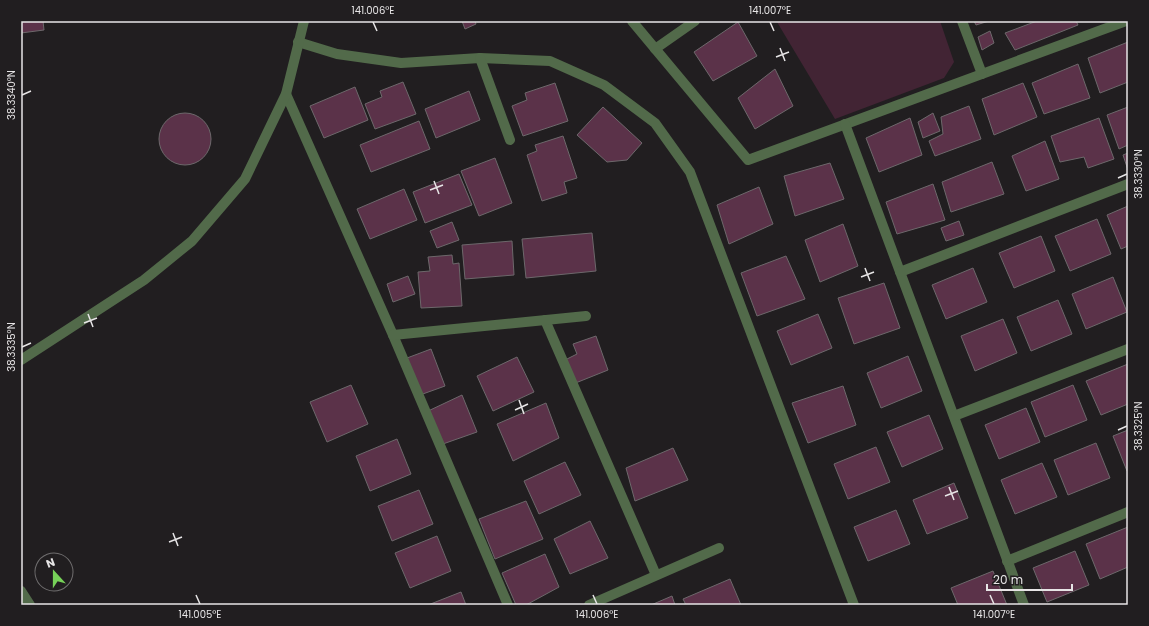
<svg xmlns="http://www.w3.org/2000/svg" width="1149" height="626" font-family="Poppins,sans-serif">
  <rect width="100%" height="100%" fill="#211e20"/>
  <polygon fill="#422434" points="778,21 940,21 954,62 944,78 835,119 777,22"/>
  <g fill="#5b3249" stroke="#6d686b">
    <polygon points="21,21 43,21 44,30 21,33"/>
    <polygon points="462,21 475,21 476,24 465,29"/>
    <polygon points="974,21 989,21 976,25"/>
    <polygon points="1037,21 1076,21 1078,25 1015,50 1005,33"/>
    <polygon points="738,22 757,56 713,81 694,52"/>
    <polygon points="990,31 994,43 982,50 978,37"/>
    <polygon points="1128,42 1128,82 1100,93 1088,58"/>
    <polygon points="1078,64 1090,98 1044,114 1032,83"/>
    <polygon points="775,69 793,106 755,129 738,98"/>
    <polygon points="403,82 416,114 375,129 365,104 382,97 380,91"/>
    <polygon points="555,83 568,121 523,136 512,106 527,100 525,93"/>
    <polygon points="1023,83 1037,117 994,135 982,99"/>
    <polygon points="355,87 368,120 324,138 310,106"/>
    <polygon points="469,91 480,120 436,138 425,109"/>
    <polygon points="969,106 981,139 935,156 929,141 943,134 941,117"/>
    <polygon points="603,107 642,143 627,160 607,162 577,135"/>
    <polygon points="1128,107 1128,145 1119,149 1107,115"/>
    <polygon points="933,113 940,131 923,138 918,122"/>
    <circle cx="185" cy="139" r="26"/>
    <polygon points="910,118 922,155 879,172 866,138"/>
    <polygon points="1099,118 1114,159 1088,168 1084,157 1060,162 1051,136"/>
    <polygon points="419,121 430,149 371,172 360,145"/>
    <polygon points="563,136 577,178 564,182 567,193 542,201 527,155 537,151 535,145"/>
    <polygon points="1045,141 1059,179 1026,191 1012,156"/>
    <polygon points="1128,153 1128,170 1123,155"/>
    <polygon points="495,158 512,203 479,216 461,171"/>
    <polygon points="992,162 1004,194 951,212 942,182"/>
    <polygon points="830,163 844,199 795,216 784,176"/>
    <polygon points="459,174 472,205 425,223 413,192"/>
    <polygon points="933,184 945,220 897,234 886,202"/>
    <polygon points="759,187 773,224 729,244 717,205"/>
    <polygon points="404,189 417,220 370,239 357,209"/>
    <polygon points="1128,206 1128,246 1121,249 1107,215"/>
    <polygon points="1097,219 1111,254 1070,271 1055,236"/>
    <polygon points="959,221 964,235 946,241 941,228"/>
    <polygon points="452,222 459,240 437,248 430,231"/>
    <polygon points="843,224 858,266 820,282 805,240"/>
    <polygon points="592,233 596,271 526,278 522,239"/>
    <polygon points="1041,236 1055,271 1014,288 999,253"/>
    <polygon points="512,241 514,275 465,279 462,245"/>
    <polygon points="452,255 453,264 459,263 462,306 421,308 418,272 430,271 428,257"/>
    <polygon points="786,256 805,299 757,316 741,273"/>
    <polygon points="973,268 987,302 946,319 932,285"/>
    <polygon points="408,276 415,294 393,302 387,284"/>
    <polygon points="1113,277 1127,312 1086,329 1072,294"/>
    <polygon points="884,283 900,328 854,344 838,298"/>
    <polygon points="1058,300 1072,334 1031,351 1017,317"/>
    <polygon points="818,314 832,348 791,365 777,331"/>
    <polygon points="1003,319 1017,353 975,371 961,336"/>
    <polygon points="596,336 608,370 573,384 563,361 577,354 573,344"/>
    <polygon points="431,349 445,386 420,395 407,358"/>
    <polygon points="908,356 922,391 881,408 867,373"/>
    <polygon points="517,357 534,392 493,411 477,376"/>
    <polygon points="1128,364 1128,404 1101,415 1086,381"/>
    <polygon points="351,385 368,424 327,442 310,402"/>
    <polygon points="1073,385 1087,420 1045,437 1031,402"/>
    <polygon points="843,386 856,425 808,443 792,403"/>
    <polygon points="462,395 477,432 440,445 426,412"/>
    <polygon points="546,403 559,438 513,461 497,424"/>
    <polygon points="1026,408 1040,442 999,459 985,425"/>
    <polygon points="929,415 943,449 902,467 887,432"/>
    <polygon points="1128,430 1128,470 1127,471 1113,436"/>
    <polygon points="397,439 411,474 370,491 356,456"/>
    <polygon points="1096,443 1110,478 1068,495 1054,460"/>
    <polygon points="876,447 890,482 848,499 834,464"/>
    <polygon points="673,448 688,480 635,501 626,468"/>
    <polygon points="565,462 581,495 539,514 524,481"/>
    <polygon points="1042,463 1057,497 1015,514 1001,480"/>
    <polygon points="954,483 968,518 927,534 913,500"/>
    <polygon points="419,490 433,524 392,541 378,506"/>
    <polygon points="526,501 543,539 495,559 479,519"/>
    <polygon points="896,510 910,544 868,561 854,527"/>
    <polygon points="590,521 608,558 570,574 554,539"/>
    <polygon points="1128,527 1128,567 1100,579 1086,544"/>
    <polygon points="437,536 451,571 410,588 395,553"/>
    <polygon points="1075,551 1089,585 1047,602 1033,568"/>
    <polygon points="545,554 559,587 526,605 516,605 502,573"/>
    <polygon points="993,571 1007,605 958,605 951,588"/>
    <polygon points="730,579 741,605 686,605 683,599"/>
    <polygon points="461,592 466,605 428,605"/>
    <polygon points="672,596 675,605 651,605"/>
  </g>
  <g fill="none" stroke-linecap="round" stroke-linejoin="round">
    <polyline stroke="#526a4a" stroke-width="10" points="655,49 695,21"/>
    <g stroke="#526a4a" stroke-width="10">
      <polyline points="632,21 748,160 1126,21"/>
      <polyline points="962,21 982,74"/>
      <polyline points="298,42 337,54 401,63 480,58 550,61 604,85 655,123 690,172 854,605"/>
      <polyline points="480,58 510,140"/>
      <polyline points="286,94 393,335 508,605"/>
      <polyline points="845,124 1024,605"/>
      <polyline points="900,272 1128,184"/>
      <polyline points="545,320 656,575"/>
      <polyline points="393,335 586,316"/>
      <polyline points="954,416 1128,349"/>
      <polyline points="1007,561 1128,512"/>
      <polyline points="21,591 30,605"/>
      <polyline points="589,605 719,548"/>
    </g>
    <polyline stroke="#526a4a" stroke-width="10" points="21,360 144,280 192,241 245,179 286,94 304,21"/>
  </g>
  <path fill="none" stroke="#e7e5e6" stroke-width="1.5" d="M 373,22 L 377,31M 770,22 L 774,31M 780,48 L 785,61M 776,57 L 789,52M 22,95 L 31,91M 1118,178 L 1127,174M 434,181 L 439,194M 430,190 L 443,185M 865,268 L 870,281M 861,277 L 874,272M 88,314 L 93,327M 84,323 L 97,318M 22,347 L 31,343M 519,400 L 524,414M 515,410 L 528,404M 1118,430 L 1127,426M 949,487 L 954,500M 945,496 L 958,491M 173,533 L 178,546M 169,542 L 182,537M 196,595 L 200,604M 593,595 L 597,604M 990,595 L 994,604"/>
  <rect width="1149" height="626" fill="none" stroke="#211e20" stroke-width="44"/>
  <g transform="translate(54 572) rotate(339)"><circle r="19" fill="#211e20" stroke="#706e6f"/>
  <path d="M0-3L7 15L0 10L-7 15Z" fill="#77d259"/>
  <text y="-6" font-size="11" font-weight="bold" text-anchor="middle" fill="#e7e5e6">N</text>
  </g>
  <path d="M987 584v6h85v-6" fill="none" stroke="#e7e5e6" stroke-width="2"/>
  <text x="993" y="584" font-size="12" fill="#e7e5e6" stroke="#211e20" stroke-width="3" paint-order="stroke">20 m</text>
  <rect x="22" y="22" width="1105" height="582" fill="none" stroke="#e7e5e6" stroke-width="1.5"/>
  <g font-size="10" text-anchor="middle" fill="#e7e5e6">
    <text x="373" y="14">141.006°E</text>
    <text x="770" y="14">141.007°E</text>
    <text transform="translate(11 95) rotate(-90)" y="4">38.3340°N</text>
    <text transform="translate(1138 174) rotate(-90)" y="4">38.3330°N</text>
    <text transform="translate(11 347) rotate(-90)" y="4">38.3335°N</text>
    <text transform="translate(1138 426) rotate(-90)" y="4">38.3325°N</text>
    <text x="200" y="618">141.005°E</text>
    <text x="597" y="618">141.006°E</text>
    <text x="994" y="618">141.007°E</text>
  </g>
</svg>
